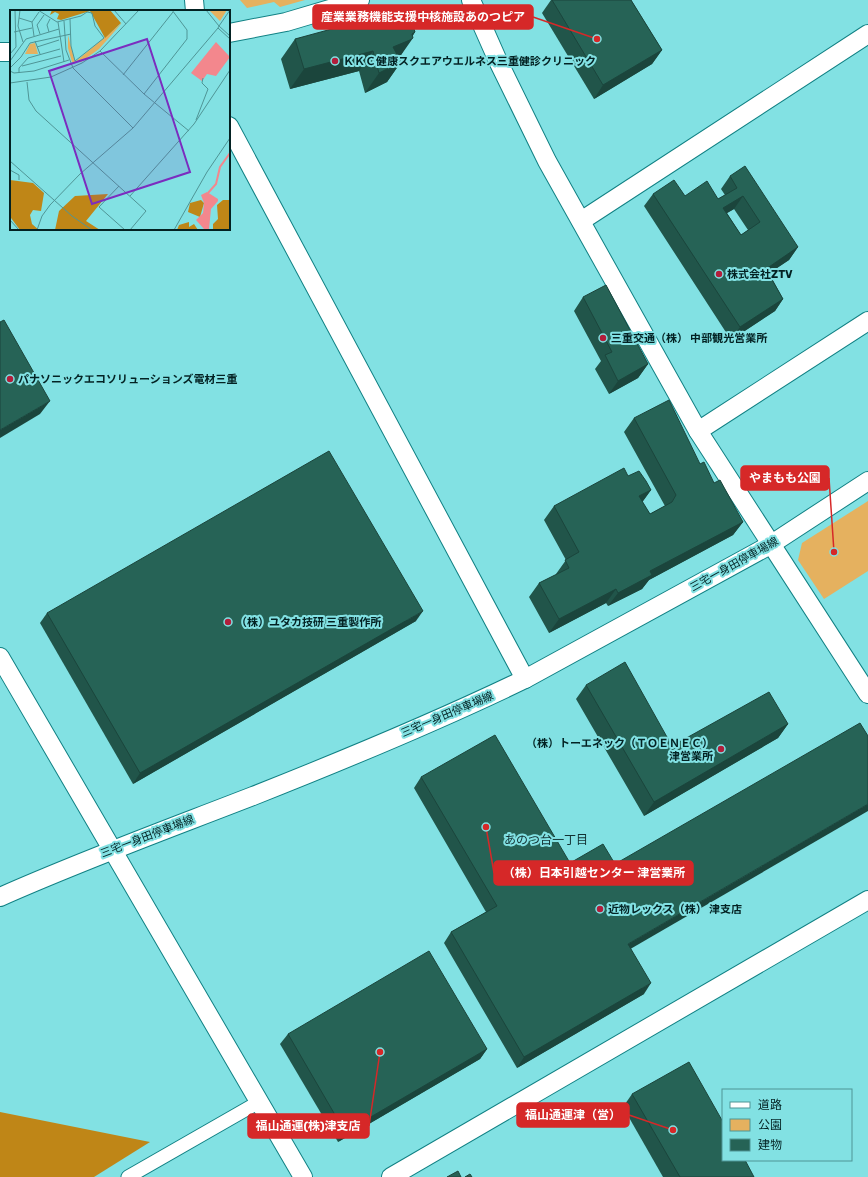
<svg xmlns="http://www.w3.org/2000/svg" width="868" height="1177" font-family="Rubik,'Noto Sans JP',sans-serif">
  <rect width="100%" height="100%" fill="#82e1e3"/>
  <g fill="#e5b15f">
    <polygon points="240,0 305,0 280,7 274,2 247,8"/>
    <polygon points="868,501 868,571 824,599 798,560 802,543"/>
  </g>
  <polygon fill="#bf8617" points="0,1112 150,1142 94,1177 0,1177"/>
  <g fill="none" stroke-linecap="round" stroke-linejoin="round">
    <defs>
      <polyline id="street" points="128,1177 259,1102"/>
      <g id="secondary">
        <polyline points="194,0 195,11"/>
        <polyline points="471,0 498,61 547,161 698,431 868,321"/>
        <polyline points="229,33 286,22 360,0"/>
        <polyline points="0,52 11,52"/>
        <polyline points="229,126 525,679"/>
        <polyline points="581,221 868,34"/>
        <polyline points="698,431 868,694"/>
        <polyline points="0,657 303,1177"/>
        <path d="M 0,897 C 83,860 168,829 253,796 C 344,760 436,722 525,679 L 770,545 L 868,481"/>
        <polyline points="391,1177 868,900"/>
      </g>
    </defs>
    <use href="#street" stroke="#118184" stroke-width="15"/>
    <use href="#secondary" stroke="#118184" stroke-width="20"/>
    <use href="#street" stroke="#fff" stroke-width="13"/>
    <use href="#secondary" stroke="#fff" stroke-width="18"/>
  </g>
  <g fill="#21554a" fill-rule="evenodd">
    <polygon points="551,0 631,0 662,50 652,64 594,99 542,13"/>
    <polygon points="406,13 415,32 399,58 401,62 387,82 365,93 359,71 290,89 281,59 295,39"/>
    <path d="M 730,176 L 798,247 L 789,260 L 769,273 L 783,299 L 775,311 L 731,340 L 644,206 L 653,194 L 718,199 L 725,195 L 721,189 ZM 734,209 L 748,230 L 741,235 L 727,213 Z"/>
    <polygon points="583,297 648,364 638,378 609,394 595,369 601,361 574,311"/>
    <polygon points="634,418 700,464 743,522 733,535 649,580 642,589 608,606 606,603 549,633 529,597 539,583 556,575 556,574 566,560 544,520 554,506 628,476 651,490 642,502 650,514 665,506 624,432"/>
    <polygon points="47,613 416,621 133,784 40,623"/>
    <polygon points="586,685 672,746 788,724 778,738 644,816 576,699"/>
    <polygon points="421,777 570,863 631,949 644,994 517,1068 444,943 451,932 486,912 414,788"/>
    <polygon points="288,1034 487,1049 480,1059 338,1142 280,1044"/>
    <polygon points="632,1094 754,1177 663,1177 623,1107"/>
  </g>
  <g fill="#1b453c">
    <polygon points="415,32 410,40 413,38 399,58 396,60 393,47 412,34"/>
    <polygon points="662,50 652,64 594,99 603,85"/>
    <polygon points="373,51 359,71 290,89 304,69"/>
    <polygon points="401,62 387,82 365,93 379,73"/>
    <polygon points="743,196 734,209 715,220 723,208"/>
    <polygon points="798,247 789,260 758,281 766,269"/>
    <polygon points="783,299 775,311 731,340 740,327"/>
    <polygon points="648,364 638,378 609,394 618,381"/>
    <polygon points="50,401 40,414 0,438 0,430"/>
    <polygon points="651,490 641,504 639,496"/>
    <polygon points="743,522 733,535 649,580 642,589 608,606 618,593 650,571"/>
    <polygon points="616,589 606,603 549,633 559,619"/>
    <polygon points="423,611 416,621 133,784 140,773"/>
    <polygon points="788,724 778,738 644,816 654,802"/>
    <polygon points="868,804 868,811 620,955 628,944"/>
    <polygon points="651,983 644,994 517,1068 524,1057"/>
    <polygon points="487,1049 480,1059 338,1142 345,1132"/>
  </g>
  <g fill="#266356" stroke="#1b453c" fill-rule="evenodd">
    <polygon points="552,0 631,0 662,50 603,85"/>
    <polygon points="405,9 406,13 409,13 415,32 412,34 413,38 410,40 393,47 401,62 379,73 373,51 304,69 295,39"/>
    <path d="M 745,166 L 798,247 L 766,269 L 783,299 L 740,327 L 653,194 L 674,180 L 685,196 L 707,181 L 718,199 L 737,188 L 730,176 ZM 743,196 L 760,222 L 741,235 L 723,208 Z"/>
    <polygon points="606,285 648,364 618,381 605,355 612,352 583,297"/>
    <polygon points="4,320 50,401 0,430 0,322"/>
    <polygon points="669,400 700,464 704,462 714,483 720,480 743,522 650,571 652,575 618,593 616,589 559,619 539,583 569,568 565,560 579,552 554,506 624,468 628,476 639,471 646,481 651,490 639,496 650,514 672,502 676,495 634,418"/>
    <polygon points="329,451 423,611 140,773 47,613"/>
    <polygon points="625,662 672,746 769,692 788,724 654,802 586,685"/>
    <polygon points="860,723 868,736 868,804 628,944 651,983 524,1057 451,932 497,906 421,777 495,735 570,863 603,844 615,864"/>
    <polygon points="429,951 487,1049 345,1132 288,1034"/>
    <polygon points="689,1062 723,1122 723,1160 745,1160 754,1177 680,1177 632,1094"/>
    <polygon points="458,1171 461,1177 447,1177"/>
    <polygon points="470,1174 472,1177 465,1177"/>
  </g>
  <g fill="#b11e3b" stroke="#82e1e3" stroke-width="1.5">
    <circle cx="335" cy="61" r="4"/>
    <circle cx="719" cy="274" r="4"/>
    <circle cx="603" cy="338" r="4"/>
    <circle cx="10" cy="379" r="4"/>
    <circle cx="228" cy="622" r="4"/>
    <circle cx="721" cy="749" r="4"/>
    <circle cx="600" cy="909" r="4"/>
  </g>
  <g text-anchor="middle" stroke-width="4" stroke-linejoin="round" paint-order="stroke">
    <g font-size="11" font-weight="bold" fill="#032223" stroke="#82e1e3" text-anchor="start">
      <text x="343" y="65">ＫＫＣ健康スクエアウエルネス三重健診クリニック</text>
      <text x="727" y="278">株式会社ZTV</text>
      <text x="611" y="342">三重交通（株） 中部観光営業所</text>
      <text x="18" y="383">パナソニックエコソリューションズ電材三重</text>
      <text x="236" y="626">（株）ユタカ技研 三重製作所</text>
      <text x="713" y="747" text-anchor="end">（株）トーエネック（ＴＯＥＮＥＣ）<tspan x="713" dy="13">津営業所</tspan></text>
      <text x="608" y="913">近物レックス（株） 津支店</text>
    </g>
    <g font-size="11" fill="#032223" stroke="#82e1e3">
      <text transform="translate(734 564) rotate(-29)" y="4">三宅一身田停車場線</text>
      <text transform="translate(447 714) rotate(-23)" y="4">三宅一身田停車場線</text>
      <text transform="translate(147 836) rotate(-21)" y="4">三宅一身田停車場線</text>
    </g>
    <g font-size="12" fill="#113031" stroke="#82e1e3">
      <text x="546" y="844">あのつ台一丁目</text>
    </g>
  </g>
  <g transform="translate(10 10)">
    <rect width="220" height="220" fill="#82e1e3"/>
    <path d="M 199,0 L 217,0 L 210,11 ZM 112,13 L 89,39 L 71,52 L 62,52 L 58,38 L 58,25 L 65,52 ZM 25,33 L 28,44 L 15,44 L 20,34 Z" fill="#e5b15f"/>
    <path d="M 42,0 L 100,0 L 111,13 L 95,28 L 80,1 L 51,10 L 47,9 L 49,4 L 45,2 L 40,5 ZM 0,170 L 23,173 L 34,183 L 31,201 L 23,200 L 20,205 L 22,214 L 29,220 L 10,220 L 1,208 ZM 98,184 L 76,211 L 90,220 L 45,220 L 49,201 L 65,186 ZM 191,190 L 194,193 L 190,207 L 178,202 L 180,193 ZM 213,190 L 220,190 L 220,220 L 203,220 L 203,214 L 208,209 L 207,195 ZM 179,212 L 179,217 L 184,214 L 188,220 L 167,220 L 169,215 Z" fill="#bf8617"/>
    <path d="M 206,32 L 220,47 L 206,66 L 197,64 L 192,71 L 181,63 ZM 197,182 L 208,189 L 208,191 L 201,199 L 199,219 L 194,219 L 186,210 L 193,203 L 194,193 L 191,185 Z" fill="#f3878d"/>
    <path fill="none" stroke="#f3878d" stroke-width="2" d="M 198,183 L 206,174 L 210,157 L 220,143"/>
    <path fill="none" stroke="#4f9596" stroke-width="1" d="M 10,0 L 8,16 L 13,32M 28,0 L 47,12 L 71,6 L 77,2 L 82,3 L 85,16 L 94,28 L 65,51 L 61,36 L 60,9M 104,0 L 116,14M 220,0 L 209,16 L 220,26M 9,8 L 22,12M 54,11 L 56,40 L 63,58 L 123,118M 48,12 L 54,52M 208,18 L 220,29M 4,22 L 22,18M 39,22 L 37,15 L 40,9M 30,24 L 27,15 L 34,5M 24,26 L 22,12 L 29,2M 25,31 L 30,44M 27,37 L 49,30M 90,41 L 134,84 L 177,29 L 177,20 L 162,0M 0,44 L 6,37 L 5,0M 0,51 L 16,29 L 49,19M 12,56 L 51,46M 0,58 L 11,47 L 20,33 L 61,24M 0,61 L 4,63 L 24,61 L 59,50M 9,63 L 9,58 L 18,48 L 50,39M 113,65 L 163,2M 17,72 L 19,90 L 26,101 L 136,201 L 120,220M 0,73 L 41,67 L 72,53 L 90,41 L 129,0M 134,84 L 179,121M 186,110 L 198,79 L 192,73 L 193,68M 0,151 L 62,206 L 82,220M 0,160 L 9,165 L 9,170M 109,176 L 89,197 L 115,220M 120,186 L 184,114 L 220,60M 0,210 L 9,220M 27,220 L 32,206 L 40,195 L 70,164 L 123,118 L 208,18 L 209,16 L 196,0M 164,220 L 197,162 L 220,128"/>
    <path fill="#7b2cbf" fill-opacity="0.15" stroke="#7b2cbf" stroke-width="2" d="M 137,29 L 180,162 L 82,194 L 39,61 Z"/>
    <rect width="220" height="220" fill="none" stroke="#032223" stroke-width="2"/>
  </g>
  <path fill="none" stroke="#d62828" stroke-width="1.5" d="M597 39L533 17M834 552L829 478M486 827L494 873M673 1130L629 1115M380 1052L369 1126"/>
  <g fill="#d62828" stroke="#82e1e3" stroke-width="1.5">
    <circle cx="597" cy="39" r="4"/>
    <circle cx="834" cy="552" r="4"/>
    <circle cx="486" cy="827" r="4"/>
    <circle cx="673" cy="1130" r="4"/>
    <circle cx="380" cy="1052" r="4"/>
  </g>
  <g fill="#d62828" stroke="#d62828" stroke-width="1.5">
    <rect x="313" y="5" width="220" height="24" rx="4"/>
    <rect x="741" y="466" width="88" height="24" rx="4"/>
    <rect x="494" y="861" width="199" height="24" rx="4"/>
    <rect x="517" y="1103" width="112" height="24" rx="4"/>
    <rect x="248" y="1114" width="121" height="24" rx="4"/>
  </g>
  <g font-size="12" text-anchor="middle" font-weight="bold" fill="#fff">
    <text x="423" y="21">産業業務機能支援中核施設あのつピア</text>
    <text x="785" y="482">やまもも公園</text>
    <text x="594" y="877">（株）日本引越センター 津営業所</text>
    <text x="573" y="1119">福山通運津（営）</text>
    <text x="308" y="1130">福山通運(株)津支店</text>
  </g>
  <rect x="722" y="1089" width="130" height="72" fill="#82e1e3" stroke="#4f9596"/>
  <rect x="730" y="1102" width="20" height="6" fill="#ffffff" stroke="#4f9596"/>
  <text x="758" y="1109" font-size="12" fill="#032223">道路</text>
  <rect x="730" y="1119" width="20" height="12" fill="#e5b15f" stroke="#4f9596"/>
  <text x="758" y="1129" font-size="12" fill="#032223">公園</text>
  <rect x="730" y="1139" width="20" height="12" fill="#266356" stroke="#4f9596"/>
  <text x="758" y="1149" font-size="12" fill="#032223">建物</text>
</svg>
